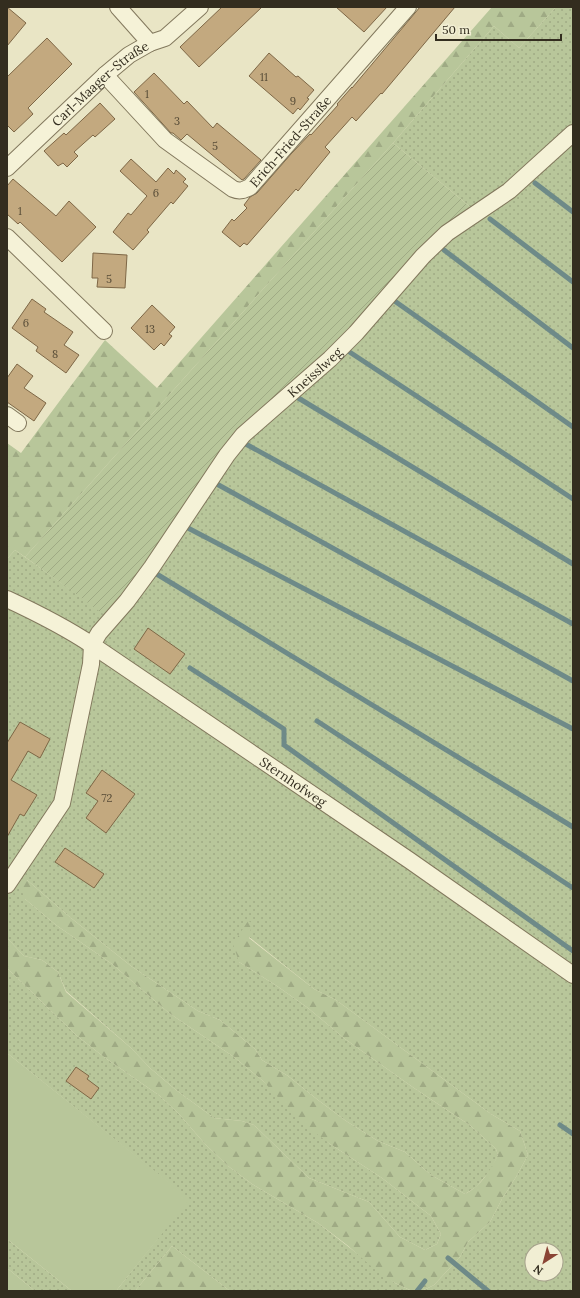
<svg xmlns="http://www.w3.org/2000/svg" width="580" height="1298" font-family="Lora,serif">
  <defs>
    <pattern id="grass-dots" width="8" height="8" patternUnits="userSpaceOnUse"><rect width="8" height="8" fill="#b8c69a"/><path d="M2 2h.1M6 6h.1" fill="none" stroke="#9faa84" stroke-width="1.8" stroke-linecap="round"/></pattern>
    <pattern id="forest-firs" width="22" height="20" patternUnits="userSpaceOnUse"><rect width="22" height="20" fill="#b8c69a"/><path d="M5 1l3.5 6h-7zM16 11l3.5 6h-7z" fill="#9faa84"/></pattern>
    <pattern id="garden-furrows" width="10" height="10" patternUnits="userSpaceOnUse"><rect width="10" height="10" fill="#b8c69a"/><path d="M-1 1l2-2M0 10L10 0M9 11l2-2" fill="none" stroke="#9faa84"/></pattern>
  </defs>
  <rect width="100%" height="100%" fill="#e9e5c5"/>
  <g fill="url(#grass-dots)" fill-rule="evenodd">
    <path d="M 556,7 L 573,7 L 573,1291 L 422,1291 L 434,1285 L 460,1257 L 468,1242 L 490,1222 L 502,1199 L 516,1177 L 528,1155 L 520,1131 L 491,1114 L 336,1000 L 314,989 L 249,937 L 239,962 L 277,986 L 308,1008 L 345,1039 L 414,1088 L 471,1126 L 496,1149 L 498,1155 L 491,1170 L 476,1187 L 465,1194 L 431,1175 L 405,1152 L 378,1141 L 346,1121 L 318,1100 L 288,1076 L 262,1060 L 255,1049 L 220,1020 L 198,1011 L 131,966 L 71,918 L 27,880 L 25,899 L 56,925 L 112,964 L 169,1013 L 234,1057 L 263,1081 L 330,1144 L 382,1178 L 431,1216 L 441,1234 L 437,1244 L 425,1250 L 400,1237 L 369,1202 L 309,1178 L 254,1125 L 242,1121 L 214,1118 L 176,1090 L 150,1068 L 131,1048 L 66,991 L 58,972 L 42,960 L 24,956 L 7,938 L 7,559 L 15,550 L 106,615 L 226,450 L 474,210 L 393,143 L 494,26 L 519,48 ZM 532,1250 L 556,1250 L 556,1274 L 532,1274 Z"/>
    <polygon points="7,968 76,1035 104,1057 160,1096 179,1114 205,1144 228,1166 252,1184 318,1223 395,1283 412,1291 230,1291 172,1246 135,1291 116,1291 189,1199 7,1053"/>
    <polygon points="7,1239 72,1291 35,1291 7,1268"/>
  </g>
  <g fill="url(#forest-firs)">
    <polygon points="492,7 556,7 519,48 494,26 393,143 25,557 15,550 7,559 7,443 21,453 105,340 157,388"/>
    <path d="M 27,880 L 71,918 L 131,966 L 198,1011 L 220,1020 L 255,1049 L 262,1060 L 288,1076 L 318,1100 L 346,1121 L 378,1141 L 405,1152 L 431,1175 L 465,1194 C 482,1185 489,1172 498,1155 L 496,1149 L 471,1126 L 414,1088 L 345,1039 L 308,1008 L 277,986 L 239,962 L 233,944 L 248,921 L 252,923 L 249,938 L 314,989 L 336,1000 L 491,1114 L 520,1131 L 528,1155 L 516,1177 L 502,1199 L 490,1222 L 468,1242 L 460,1257 L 434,1285 L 422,1291 L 412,1291 L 395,1283 L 379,1273 L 347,1245 L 318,1223 L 252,1184 L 228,1166 L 205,1144 L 179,1114 L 160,1096 L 104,1057 L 76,1035 L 7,968 L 7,938 L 24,956 L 42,960 L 58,972 L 66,992 L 131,1048 L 150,1068 L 176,1090 L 214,1118 L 242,1121 L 254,1125 L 309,1178 L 369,1202 L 400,1237 L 425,1250 L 437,1244 L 441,1234 L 431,1216 L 382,1178 L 330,1144 L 300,1121 L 263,1081 L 234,1057 L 169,1013 L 112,964 L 56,925 L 25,899 L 19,884 Z"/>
    <polygon points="172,1246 230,1291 135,1291"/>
  </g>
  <polygon fill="url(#garden-furrows)" points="393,143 474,210 292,389 192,502 106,616 25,557"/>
  <g fill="#b8c69a">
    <polygon points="7,1053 190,1199 116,1291 72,1291 7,1239"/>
    <polygon points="7,1268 35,1291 7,1291"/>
  </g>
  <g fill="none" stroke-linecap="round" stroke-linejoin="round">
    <g stroke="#6e8a88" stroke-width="5">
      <polyline points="535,183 573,212"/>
      <polyline points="490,219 573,282"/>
      <polyline points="444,250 573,348"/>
      <polyline points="396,302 573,427"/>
      <polyline points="348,351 573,499"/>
      <polyline points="295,396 573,564"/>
      <polyline points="244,443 573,624"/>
      <polyline points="215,483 573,681"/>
      <polyline points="186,527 573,729"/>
      <polyline points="155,573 573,827"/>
      <polyline points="190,668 284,729 284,745 573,951"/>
      <polyline points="317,721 573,888"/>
      <polyline points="560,1125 573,1134"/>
      <polyline points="448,1258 488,1291"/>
      <polyline points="417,1291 425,1281"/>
    </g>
  </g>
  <g fill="#c3a97f" stroke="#7e6746">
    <polygon points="7,7 26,23 7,46"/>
    <polygon points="222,7 262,7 199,67 180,47"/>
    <polygon points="336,7 387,7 364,32"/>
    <polygon points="420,7 455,7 382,94 381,93 356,121 352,117 325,147 330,152 298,191 296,189 247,245 244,243 240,247 222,232 232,219 234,221 247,208 244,205 250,197 257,193 291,154 310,134 311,135 338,105 337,104 352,87 352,88"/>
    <polygon points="47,38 72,64 28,108 33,114 14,132 7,125 7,77"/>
    <polygon points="269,53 296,77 298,76 314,90 307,98 309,99 300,110 298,108 293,114 249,76"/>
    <polygon points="154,73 184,104 187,101 213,128 217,123 261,160 244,179 242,180 187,134 181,140 173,133 171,133 134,92"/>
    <polygon points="100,103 115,119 95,137 93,135 74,152 78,156 67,167 63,163 58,166 44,151 64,133 66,135"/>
    <polygon points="131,159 156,182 168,168 174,174 176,170 186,179 183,182 188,186 173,204 171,202 147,230 149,232 133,250 113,232 128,213 131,215 147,196 120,171"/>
    <polygon points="13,179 56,216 69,201 96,227 62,262 20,222 18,224 7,214 7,186"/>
    <polygon points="93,253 127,255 125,288 97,287 98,278 92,278"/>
    <polygon points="32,299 46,309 44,312 73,332 64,345 79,355 66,373 36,351 38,347 12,328"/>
    <polygon points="152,305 175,327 169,334 172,336 164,346 161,343 154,350 131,328"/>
    <polygon points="17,364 33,376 24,388 46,403 34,421 7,402 7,378"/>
    <polygon points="148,628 185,654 170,674 134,649"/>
    <polygon points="20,722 50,739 40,758 28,751 11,780 37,795 24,816 20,814 7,837 7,743"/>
    <polygon points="102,770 135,794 106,833 86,818 98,801 86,793"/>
    <polygon points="65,848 104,874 94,888 55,862"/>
    <polygon points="76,1067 89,1076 87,1079 99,1088 91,1099 66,1081"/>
  </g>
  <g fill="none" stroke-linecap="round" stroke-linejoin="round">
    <defs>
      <g id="minor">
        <polyline points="118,7 150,43"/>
        <path id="s1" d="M 105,75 L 165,140 L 233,189 C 240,192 244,190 250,187 L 408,7"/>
        <path id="s2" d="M 7,168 L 105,75 L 129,55 L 150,43 L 165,38 L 200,7"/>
        <polyline points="7,237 104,331"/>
        <polyline points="7,415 18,423"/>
        <path id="s3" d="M 7,599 C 37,613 65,627 92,645 L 409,860 L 573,975"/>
        <path id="s4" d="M 7,885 L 62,803 L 91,664 L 92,645 L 99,633 L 127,601 L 152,567 L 227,455 L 243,435 L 330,359 L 356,333 L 423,256 L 447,233 L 509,191 L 573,133"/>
      </g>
    </defs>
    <use href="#minor" stroke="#82785d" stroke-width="18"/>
    <use href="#minor" stroke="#f5f2d7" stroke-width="16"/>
  </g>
  <g text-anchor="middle" stroke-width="4" stroke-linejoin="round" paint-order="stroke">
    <g font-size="11" fill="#574c37">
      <text x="264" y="81">11</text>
      <text x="147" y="98">1</text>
      <text x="293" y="105">9</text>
      <text x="177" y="125">3</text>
      <text x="215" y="150">5</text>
      <text x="156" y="197">6</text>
      <text x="20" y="215">1</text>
      <text x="109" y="283">5</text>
      <text x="26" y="327">6</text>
      <text x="150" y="333">13</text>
      <text x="55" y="358">8</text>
      <text x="107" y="802">72</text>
    </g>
    <g font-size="13" fill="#332d1f" stroke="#f1eed3">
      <text dy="5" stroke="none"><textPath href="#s2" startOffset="126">Carl-Maager-Straße</textPath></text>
      <text dy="5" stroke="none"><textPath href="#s1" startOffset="251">Erich-Fried-Straße</textPath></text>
      <text dy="5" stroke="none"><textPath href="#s4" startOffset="614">Kneisslweg</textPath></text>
      <text dy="5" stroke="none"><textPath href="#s3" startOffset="340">Sternhofweg</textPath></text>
    </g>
  </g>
  <rect width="580" height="1298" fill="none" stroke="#332d1f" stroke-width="16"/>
  <g transform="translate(544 1262) rotate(216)"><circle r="19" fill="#f1eed3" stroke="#a5a18b"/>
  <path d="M0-3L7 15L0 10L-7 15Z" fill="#8a4434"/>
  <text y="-6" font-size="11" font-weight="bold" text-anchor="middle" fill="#332d1f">N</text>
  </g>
  <path d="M436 34v6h125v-6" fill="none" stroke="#332d1f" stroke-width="2"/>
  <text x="442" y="34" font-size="12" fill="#332d1f" stroke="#f1eed3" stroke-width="3" paint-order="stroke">50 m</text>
</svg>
